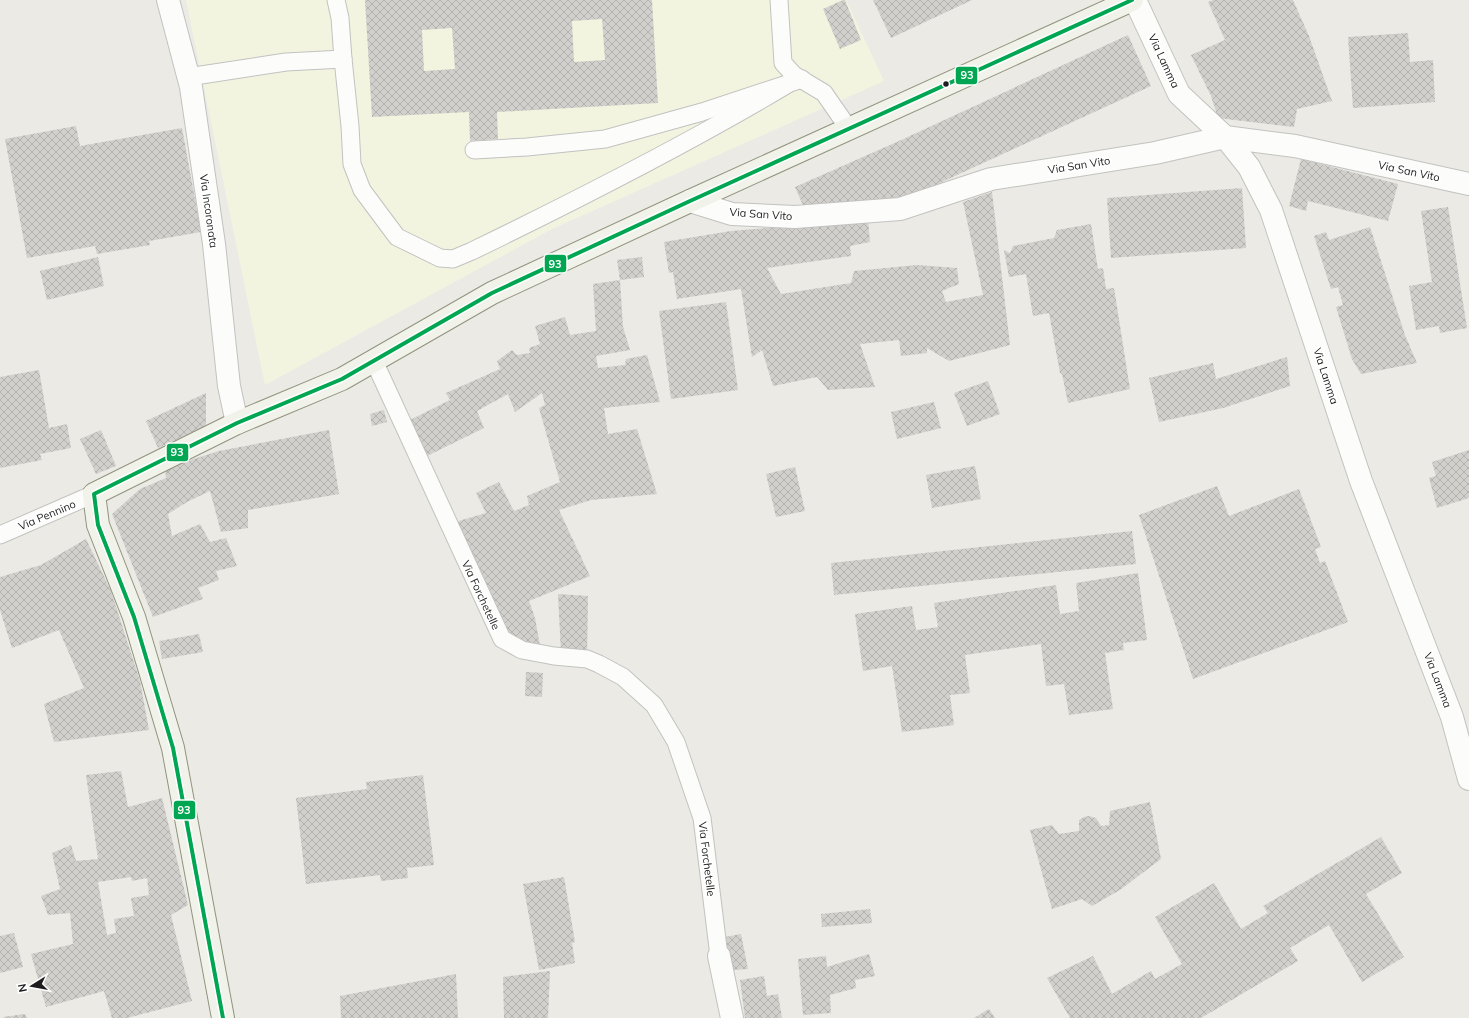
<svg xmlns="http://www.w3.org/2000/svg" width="1469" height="1018" font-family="Mulish,sans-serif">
  <defs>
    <pattern id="building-cross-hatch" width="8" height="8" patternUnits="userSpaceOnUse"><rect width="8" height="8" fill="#d2d0cc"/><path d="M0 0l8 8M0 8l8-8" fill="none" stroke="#b4b2af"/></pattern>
  </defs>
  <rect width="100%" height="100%" fill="#ebeae5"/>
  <polygon fill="#f3f4e0" points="186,0 846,0 884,81 552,229 265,385"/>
  <g fill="url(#building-cross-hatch)" fill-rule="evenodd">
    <path d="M 365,0 L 652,0 L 658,103 L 497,112 L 498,139 L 470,141 L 469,112 L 372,117 ZM 602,19 L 605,60 L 574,62 L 572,21 ZM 452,28 L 455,69 L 424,71 L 422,30 Z"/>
    <polygon points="843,0 845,0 861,40 840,49 823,9"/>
    <polygon points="873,0 972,0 891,38"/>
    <polygon points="1213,0 1293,0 1309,36 1332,101 1297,109 1294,127 1218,118 1211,96 1191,55 1225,40 1208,2"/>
    <polygon points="1408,33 1410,62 1433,60 1435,102 1353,108 1348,37"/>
    <polygon points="1128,35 1151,86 944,181 923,194 805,210 795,187 899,141"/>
    <polygon points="76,126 80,146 182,128 201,232 149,241 150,245 97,254 95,246 27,258 5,139"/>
    <polygon points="1301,159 1398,184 1388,221 1308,201 1306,211 1289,206"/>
    <polygon points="1242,188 1246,248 1111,258 1107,198"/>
    <polygon points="992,192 1010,345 949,361 927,348 927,353 901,356 899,340 860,344 875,387 828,390 817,377 773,386 762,350 752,357 741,289 677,299 673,272 669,273 664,242 731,231 868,220 870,242 850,246 851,256 767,268 781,294 851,283 854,271 917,265 957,268 959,284 942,291 946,302 983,295 963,202"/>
    <polygon points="1448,207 1467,328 1440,333 1439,326 1416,330 1409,286 1432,282 1421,211"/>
    <polygon points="1091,224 1098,269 1103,268 1106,289 1114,288 1130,389 1068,403 1062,374 1060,373 1049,313 1033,316 1026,274 1009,277 1004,250 1010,253 1013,246 1054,238 1057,230"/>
    <polygon points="1370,227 1405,335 1417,363 1361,374 1352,359 1336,307 1343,305 1338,287 1331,289 1314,236 1326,232 1329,240"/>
    <polygon points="98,257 104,286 47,300 40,271"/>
    <polygon points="642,257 644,277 620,280 617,260"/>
    <polygon points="620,280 623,327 630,350 596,356 598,368 625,365 626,359 647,355 660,402 604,408 608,434 637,429 657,494 591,500 559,510 590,576 529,601 535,618 541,651 512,650 455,522 486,513 476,493 499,482 514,511 529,505 527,496 560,482 539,408 545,405 542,393 515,412 508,394 477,411 484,428 427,456 410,420 450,400 446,393 500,369 497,361 512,350 517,355 530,353 529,348 540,344 535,326 565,317 570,335 596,331 593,284"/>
    <polygon points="726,302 738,390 671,399 659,311"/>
    <polygon points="1287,357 1290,386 1223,408 1159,422 1149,378 1213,363 1216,379"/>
    <polygon points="39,370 49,428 67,424 71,448 40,454 42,460 0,468 0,377"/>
    <polygon points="988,381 1000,414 967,426 954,393"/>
    <polygon points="206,393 206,426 158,448 146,421"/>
    <polygon points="934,402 941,428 897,439 891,412"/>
    <polygon points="384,410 387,422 372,426 370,414"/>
    <polygon points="101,430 116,466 96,474 80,439"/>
    <polygon points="329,430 339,494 248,510 248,528 221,532 210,491 187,502 168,514 172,536 200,524 210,542 226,538 237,566 216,571 219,580 198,588 203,599 153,617 112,514 140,489 166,478 165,468 219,451"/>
    <polygon points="1469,450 1469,498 1437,508 1429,478 1436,476 1432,462"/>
    <polygon points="975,466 981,499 932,508 926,475"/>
    <polygon points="795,467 805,511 776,517 766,474"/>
    <polygon points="1217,486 1229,516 1299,489 1321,547 1315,549 1320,563 1325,561 1348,622 1193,679 1139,515"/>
    <polygon points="1132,531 1136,564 834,595 831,563"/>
    <polygon points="86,539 111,591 140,681 149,730 54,742 44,704 84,688 59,630 12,648 0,610 0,577 41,565"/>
    <polygon points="1138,573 1147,640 1123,643 1124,650 1105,653 1113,709 1069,715 1064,684 1046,686 1041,644 965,655 970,693 950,695 954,725 902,732 892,666 863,671 855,614 912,606 916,630 938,627 934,603 1056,585 1060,614 1079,611 1076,583"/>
    <polygon points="558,594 588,596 587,659 561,654"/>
    <polygon points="199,634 203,652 162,659 159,641"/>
    <polygon points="526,672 543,673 542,697 525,696"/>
    <path d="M 121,771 L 128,807 L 162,798 L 188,905 L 171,915 L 192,1001 L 127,1018 L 112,1018 L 104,991 L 46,1007 L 31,954 L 73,944 L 70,913 L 48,915 L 41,896 L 60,889 L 52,853 L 71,845 L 76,861 L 98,859 L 86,775 ZM 131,877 L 132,881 L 147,878 L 149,895 L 131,898 L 134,916 L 114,919 L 116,933 L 107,935 L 98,882 Z"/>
    <polygon points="423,775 434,865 407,868 408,878 381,881 380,875 306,884 296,798 367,789 366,782"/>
    <polygon points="1150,802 1161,859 1120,890 1092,906 1082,899 1052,909 1030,830 1052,825 1059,834 1079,831 1079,820 1084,817 1089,816 1096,818 1101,826 1109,825 1110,811"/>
    <polygon points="1381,837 1402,873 1366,894 1404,957 1362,982 1329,925 1290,948 1298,961 1201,1018 1070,1018 1047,978 1093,956 1112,994 1151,971 1155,979 1182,964 1155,917 1214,883 1241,929 1268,913 1263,906"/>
    <polygon points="564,877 575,942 572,943 575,963 539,970 523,884"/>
    <polygon points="870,909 872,923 822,927 821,914"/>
    <polygon points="14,933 23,967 0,973 0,936"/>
    <polygon points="741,934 748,969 732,970 725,937"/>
    <polygon points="869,954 875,976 855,980 856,988 830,995 831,1013 803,1015 798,959 826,956 827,967"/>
    <polygon points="550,971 548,1018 504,1018 503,977"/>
    <polygon points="456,974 458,1018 341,1018 340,996"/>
    <polygon points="764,976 767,996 778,994 782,1018 745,1018 740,980"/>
    <polygon points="989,1009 995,1018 974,1018"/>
    <polygon points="25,1014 27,1018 4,1018 3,1017"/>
  </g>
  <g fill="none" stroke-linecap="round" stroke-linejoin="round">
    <defs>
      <g id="lane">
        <polyline points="336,0 340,18 343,59"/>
        <polyline points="779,0 783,63 794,75 824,93 849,129"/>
        <path d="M 188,77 L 286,62 L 343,59 L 350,126 L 352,164 L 362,190 L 397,237 L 440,258 L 453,259 L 472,251 C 579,199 686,145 788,84"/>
        <polyline points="474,150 527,147 605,139 702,112 802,79"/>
        <polyline points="374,361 502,639 522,650 554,656 587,659 599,664 623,677 654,705 676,742 702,818 719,956"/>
        <polyline points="0,535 94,494"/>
      </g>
      <g id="street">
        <polyline points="168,0 191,87 214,244 229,386 237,423"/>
        <polyline points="1135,0 1179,94 1225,137 1249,167 1271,210 1361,481 1452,717 1469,779"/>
        <polyline points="690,201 732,214 795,217 900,209 991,179 1155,153 1225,137 1295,146 1469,184"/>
        <polyline points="719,956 732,1018"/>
      </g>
      <polyline id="secondary" points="223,1018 173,748 134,617 98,525 94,494 237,423 342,379 492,293 690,201 1132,0"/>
    </defs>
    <use href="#lane" stroke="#c2c2c0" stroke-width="19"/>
    <use href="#street" stroke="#c2c2c0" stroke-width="24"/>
    <use href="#secondary" stroke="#90947e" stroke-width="24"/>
    <use href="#lane" stroke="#fcfcfb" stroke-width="17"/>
    <use href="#street" stroke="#fcfcfb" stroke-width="22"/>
    <use href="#secondary" stroke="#f1f2ea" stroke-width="22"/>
    <defs>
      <polyline id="bus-1" points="223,1018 173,748 134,617 98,525 94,494 237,423 342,379 492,293 690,201 1132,0"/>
    </defs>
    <use href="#bus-1" stroke="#fff" stroke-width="7"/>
    <use href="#bus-1" stroke="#00a651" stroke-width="4"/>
  </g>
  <circle fill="#1d1d1d" stroke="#fff" stroke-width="1.5" cx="946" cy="84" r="3.5"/>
  <g text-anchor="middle" stroke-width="3.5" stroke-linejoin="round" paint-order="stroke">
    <g font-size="11" fill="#1d1d1d" stroke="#fff">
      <text transform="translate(1164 61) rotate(65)" y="4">Via Lamma</text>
      <text transform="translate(1079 165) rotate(-9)" y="4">Via San Vito</text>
      <text transform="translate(1409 171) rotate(12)" y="4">Via San Vito</text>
      <text transform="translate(209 211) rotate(82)" y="4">Via Incoronata</text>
      <text transform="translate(761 214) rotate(4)" y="4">Via San Vito</text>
      <text transform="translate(1326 376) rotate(72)" y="4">Via Lamma</text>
      <text transform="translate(47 515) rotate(-23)" y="4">Via Pennino</text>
      <text transform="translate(481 595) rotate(65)" y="4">Via Forchetelle</text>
      <text transform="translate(1438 680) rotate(69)" y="4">Via Lamma</text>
      <text transform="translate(707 859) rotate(83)" y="4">Via Forchetelle</text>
    </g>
  </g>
  <g stroke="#fff" stroke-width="1.5">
    <rect x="955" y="66" width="23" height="19" rx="4" fill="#00a651"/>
    <rect x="544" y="254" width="23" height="19" rx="4" fill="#00a651"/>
    <rect x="166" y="443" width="23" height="19" rx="4" fill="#00a651"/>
    <rect x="173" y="800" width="23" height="20" rx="4" fill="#00a651"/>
  </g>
  <g font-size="11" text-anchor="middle" font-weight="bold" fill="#fff">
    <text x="967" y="79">93</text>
    <text x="555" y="268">93</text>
    <text x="177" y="456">93</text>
    <text x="184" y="814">93</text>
  </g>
  <g transform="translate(32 986) rotate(259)" stroke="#ffffff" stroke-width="3" paint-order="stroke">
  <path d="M0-3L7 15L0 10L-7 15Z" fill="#1d1d1d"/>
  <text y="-6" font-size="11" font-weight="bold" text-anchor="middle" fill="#1d1d1d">N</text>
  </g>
</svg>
